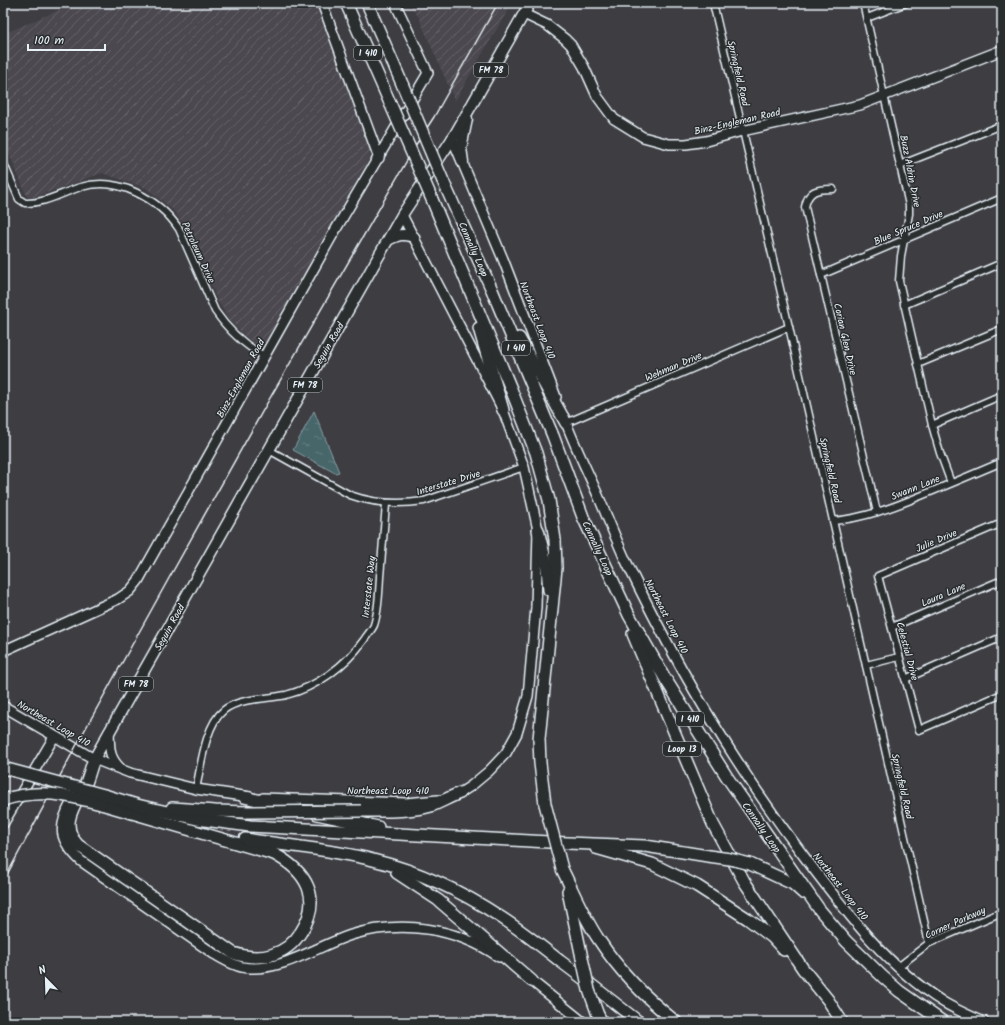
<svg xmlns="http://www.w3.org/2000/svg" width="1005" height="1025" font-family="Kalam,sans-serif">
  <defs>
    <pattern id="industrial-furrows" width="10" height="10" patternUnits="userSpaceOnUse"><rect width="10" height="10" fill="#4c4850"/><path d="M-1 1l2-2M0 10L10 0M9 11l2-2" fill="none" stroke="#66636a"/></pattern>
    <pattern id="water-ripples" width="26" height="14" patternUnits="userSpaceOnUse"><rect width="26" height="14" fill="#47666a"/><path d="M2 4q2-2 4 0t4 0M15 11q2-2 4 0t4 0" fill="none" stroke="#627c80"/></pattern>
  </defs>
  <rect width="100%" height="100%" fill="#3e3d42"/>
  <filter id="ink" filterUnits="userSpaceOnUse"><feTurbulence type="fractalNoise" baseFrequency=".025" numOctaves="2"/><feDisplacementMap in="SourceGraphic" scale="8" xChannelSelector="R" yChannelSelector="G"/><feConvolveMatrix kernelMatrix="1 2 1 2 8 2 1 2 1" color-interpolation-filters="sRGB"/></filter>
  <g filter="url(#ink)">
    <g fill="url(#industrial-furrows)">
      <polygon points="75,3 316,3 370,145 370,157 263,349 247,338 231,322 218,302 190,232 172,209 146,188 102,173 35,197 27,197 3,139 3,34"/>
      <polygon points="409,3 512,3 455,101 418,16"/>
    </g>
    <polygon fill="url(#water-ripples)" stroke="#879ea3" points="314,411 339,472 335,473 293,450"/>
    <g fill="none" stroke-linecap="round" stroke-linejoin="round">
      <defs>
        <g id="street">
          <polyline points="713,3 789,327 929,943"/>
          <polyline points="863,3 909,205 909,214 901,256 899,281 932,425 940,453 951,483"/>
          <polyline points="867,18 906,3"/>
          <path d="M 3,162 L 19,199 L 25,203 C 45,204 63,192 81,187 C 118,176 159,199 179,229 L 215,311 C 228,330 244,345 264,356"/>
          <polyline points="900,165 1002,125"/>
          <path d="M 833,189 C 817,189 808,190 805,207 L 877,512"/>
          <polyline points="821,275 1002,198"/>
          <polyline points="904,305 1002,263"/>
          <polyline points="918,364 1002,329"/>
          <polyline points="566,423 789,327"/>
          <polyline points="932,425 1002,395"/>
          <path d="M 269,450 L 350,495 C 375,504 398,505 424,501 L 524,467"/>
          <path d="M 833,521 C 865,518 894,507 923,495 C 950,484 976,473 1002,462"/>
          <polyline points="1002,523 878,576 919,730 1002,694"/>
          <polyline points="892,627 1002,580"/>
          <polyline points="866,665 899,657"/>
          <polyline points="905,679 1002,637"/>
          <path d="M 196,789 C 201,766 205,725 224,710 C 239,698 268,699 286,695 C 317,687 345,666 364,640 C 367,635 372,630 374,625 C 379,610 379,592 380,577 C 382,552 384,528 386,504"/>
          <polyline points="898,967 929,943 1002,912"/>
        </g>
        <g id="secondary">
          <polyline points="322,3 379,158"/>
          <polyline points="524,14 547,25 565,39 571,45 584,67 597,96 614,119 643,137 669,144 686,144 706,141 742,131 860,105 1002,50"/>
          <polyline points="452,138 503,259 556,397"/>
          <polyline points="402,215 503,410 524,467 538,530 536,607 528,696 517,733 506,753 489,771 471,786 460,793 454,795"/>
          <path d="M 564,417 C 574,445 588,472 600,500 C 608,519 616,539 625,559 C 675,664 735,766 806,859 C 846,912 886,966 943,1002 C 956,1010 970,1016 984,1022"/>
          <polyline points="3,651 118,599 130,591 138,581 336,229 428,73 395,3"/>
          <polyline points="3,706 94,759 130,773 196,789 250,797"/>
          <path d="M 109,732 C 110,748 108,756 120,768"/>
          <polyline points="263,798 406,803 438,800"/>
          <path d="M 72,801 C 57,828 59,840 81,861 L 214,954 C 223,959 232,965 242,967 C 278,974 317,946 351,935 C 401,920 455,927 499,957"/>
          <polyline points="3,824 54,737"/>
          <polyline points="527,977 583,1022"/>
        </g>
        <g id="primary">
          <polyline points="463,162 461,148 467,119"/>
          <path d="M 388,240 C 398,235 403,233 414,237"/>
          <polyline points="94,759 402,215 454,136 530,3"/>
        </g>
        <g id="highway">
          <polyline points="346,3 390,103"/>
          <polyline points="367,3 403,86"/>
          <polyline points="443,181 492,290 553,436 583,517 629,615 666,680 727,777 819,909 846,941 883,977 899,991 943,1022"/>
          <polyline points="431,197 511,389 536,453 549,500 555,540 556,568 539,739 540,763 545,804"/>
          <polyline points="479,328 503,410"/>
          <polyline points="519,338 566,423"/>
          <polyline points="538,530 547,567 549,590"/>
          <polyline points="633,634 713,824 744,881 803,969 828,1000 842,1022"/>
          <path d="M 94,759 C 91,767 89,775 86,783 C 76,804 58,824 78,845 L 233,953 C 260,962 286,956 301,932 C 323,898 306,871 274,854 L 101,804"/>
          <polyline points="104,795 137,805 197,819 250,826 567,843 645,846 708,856"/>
          <polyline points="244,797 298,809"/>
          <polyline points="172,808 215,811 247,812"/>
          <path d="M 361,811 C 384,811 409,812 431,806 C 441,802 450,797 460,793"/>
          <polyline points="317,814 378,827"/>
          <path d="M 245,839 C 287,846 331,849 373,860 C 418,871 463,892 502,918 C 522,931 541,946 560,961 C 587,981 613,1002 639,1022"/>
          <polyline points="596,848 652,864 697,886 748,919 772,937 784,950"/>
          <polyline points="750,864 793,884 803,893"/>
          <path d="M 562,869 C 574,893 584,918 599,940 C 620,972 647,999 676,1022"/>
          <polyline points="397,873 438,900 532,981"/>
          <polyline points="568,891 582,958"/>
          <polyline points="598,1015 602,1022"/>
        </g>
      </defs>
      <use href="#street" stroke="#e8f1f8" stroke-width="9"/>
      <use href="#secondary" stroke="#e8f1f8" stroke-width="12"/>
      <use href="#primary" stroke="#e8f1f8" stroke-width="13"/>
      <use href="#highway" stroke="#e8f1f8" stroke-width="14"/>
      <use href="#street" stroke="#2a2d2e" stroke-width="6"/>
      <use href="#secondary" stroke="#2a2d2e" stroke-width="9"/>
      <use href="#primary" stroke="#2a2d2e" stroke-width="10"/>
      <use href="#highway" stroke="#2a2d2e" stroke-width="11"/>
      <polyline stroke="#e8f1f8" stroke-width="1.5" points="3,882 82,735 168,580 266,405 417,143 434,117 498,3"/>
      <defs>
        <g id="highway-bridge">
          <polyline points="403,86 443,181"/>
          <polyline points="390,103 431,197"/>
          <polyline points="7,769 104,795"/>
          <path d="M 3,800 C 38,788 66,795 101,804"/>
          <polyline points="545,804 562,869"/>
          <polyline points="247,812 361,811"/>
          <polyline points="708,856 730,859 750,864"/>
          <polyline points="582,958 589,990 598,1015"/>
        </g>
      </defs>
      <use href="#highway-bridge" stroke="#e8f1f8" stroke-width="14" stroke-linecap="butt"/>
      <use href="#highway-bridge" stroke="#2a2d2e" stroke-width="11"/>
    </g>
  </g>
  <g text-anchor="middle" stroke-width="3" stroke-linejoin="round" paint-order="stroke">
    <g fill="#2a2d2e" stroke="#afb6bb" stroke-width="1">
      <rect x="354" y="46" width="28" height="14" rx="3"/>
      <rect x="474" y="63" width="34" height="14" rx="3"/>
      <rect x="502" y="341" width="28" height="14" rx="3"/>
      <rect x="288" y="378" width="34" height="14" rx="3"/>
      <rect x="119" y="677" width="34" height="14" rx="3"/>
      <rect x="676" y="712" width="28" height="14" rx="3"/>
      <rect x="663" y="742" width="38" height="14" rx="3"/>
    </g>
    <g font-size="9" font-weight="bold" fill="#e8f1f8">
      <text x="368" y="56">I 410</text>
      <text x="491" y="73">FM 78</text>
      <text x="516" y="351">I 410</text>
      <text x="305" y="388">FM 78</text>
      <text x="136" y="687">FM 78</text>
      <text x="690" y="722">I 410</text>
      <text x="682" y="752">Loop 13</text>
    </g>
    <g font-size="10" fill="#e8f1f8" stroke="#2a2d2e">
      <text transform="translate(739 73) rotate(77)" y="4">Springfield Road</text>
      <text transform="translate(737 121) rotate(-13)" y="4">Binz-Engleman Road</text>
      <text transform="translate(911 171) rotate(79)" y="4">Buzz Aldrin Drive</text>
      <text transform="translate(908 227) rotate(-23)" y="4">Blue Spruce Drive</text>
      <text transform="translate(474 249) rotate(66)" y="4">Connally Loop</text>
      <text transform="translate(199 252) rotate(65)" y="4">Petroleum Drive</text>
      <text transform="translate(538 320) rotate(69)" y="4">Northeast Loop 410</text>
      <text transform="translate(846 339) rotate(77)" y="4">Corian Glen Drive</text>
      <text transform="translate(328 345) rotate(-60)" y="4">Seguin Road</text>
      <text transform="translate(673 366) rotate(-23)" y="4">Wehman Drive</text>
      <text transform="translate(240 378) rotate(-61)" y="4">Binz-Engleman Road</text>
      <text transform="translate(831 470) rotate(77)" y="4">Springfield Road</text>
      <text transform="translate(448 482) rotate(-17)" y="4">Interstate Drive</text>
      <text transform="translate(915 487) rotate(-22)" y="4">Swann Lane</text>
      <text transform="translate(936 540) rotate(-23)" y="4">Julie Drive</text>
      <text transform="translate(598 548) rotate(65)" y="4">Connally Loop</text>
      <text transform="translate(368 587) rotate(-84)" y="4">Interstate Way</text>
      <text transform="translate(943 594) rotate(-23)" y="4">Laura Lane</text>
      <text transform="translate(667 616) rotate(63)" y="4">Northeast Loop 410</text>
      <text transform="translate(169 627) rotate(-61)" y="4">Seguin Road</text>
      <text transform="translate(908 651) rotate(75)" y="4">Celestial Drive</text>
      <text transform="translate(54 723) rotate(30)" y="4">Northeast Loop 410</text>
      <text transform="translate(903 786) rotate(77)" y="4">Springfield Road</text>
      <text x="388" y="794">Northeast Loop 410</text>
      <text transform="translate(762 827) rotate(55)" y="4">Connally Loop</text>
      <text transform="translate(841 886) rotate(52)" y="4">Northeast Loop 410</text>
      <text transform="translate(955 922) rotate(-24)" y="4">Corner Parkway</text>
    </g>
  </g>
  <rect width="1005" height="1025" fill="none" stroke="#2a2d2e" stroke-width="16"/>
  <rect x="8" y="8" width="989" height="1009" fill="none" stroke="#e8f1f8" stroke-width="1.5" filter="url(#ink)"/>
  <g transform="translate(46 979) rotate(337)" stroke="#2a2d2e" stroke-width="3" paint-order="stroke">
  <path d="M0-3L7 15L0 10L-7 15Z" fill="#e8f1f8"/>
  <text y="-6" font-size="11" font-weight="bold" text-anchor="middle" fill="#e8f1f8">N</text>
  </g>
  <path d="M28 44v6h77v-6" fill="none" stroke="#e8f1f8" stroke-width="2"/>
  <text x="34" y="44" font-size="12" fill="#e8f1f8" stroke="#2a2d2e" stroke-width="3" paint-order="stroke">100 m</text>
</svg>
